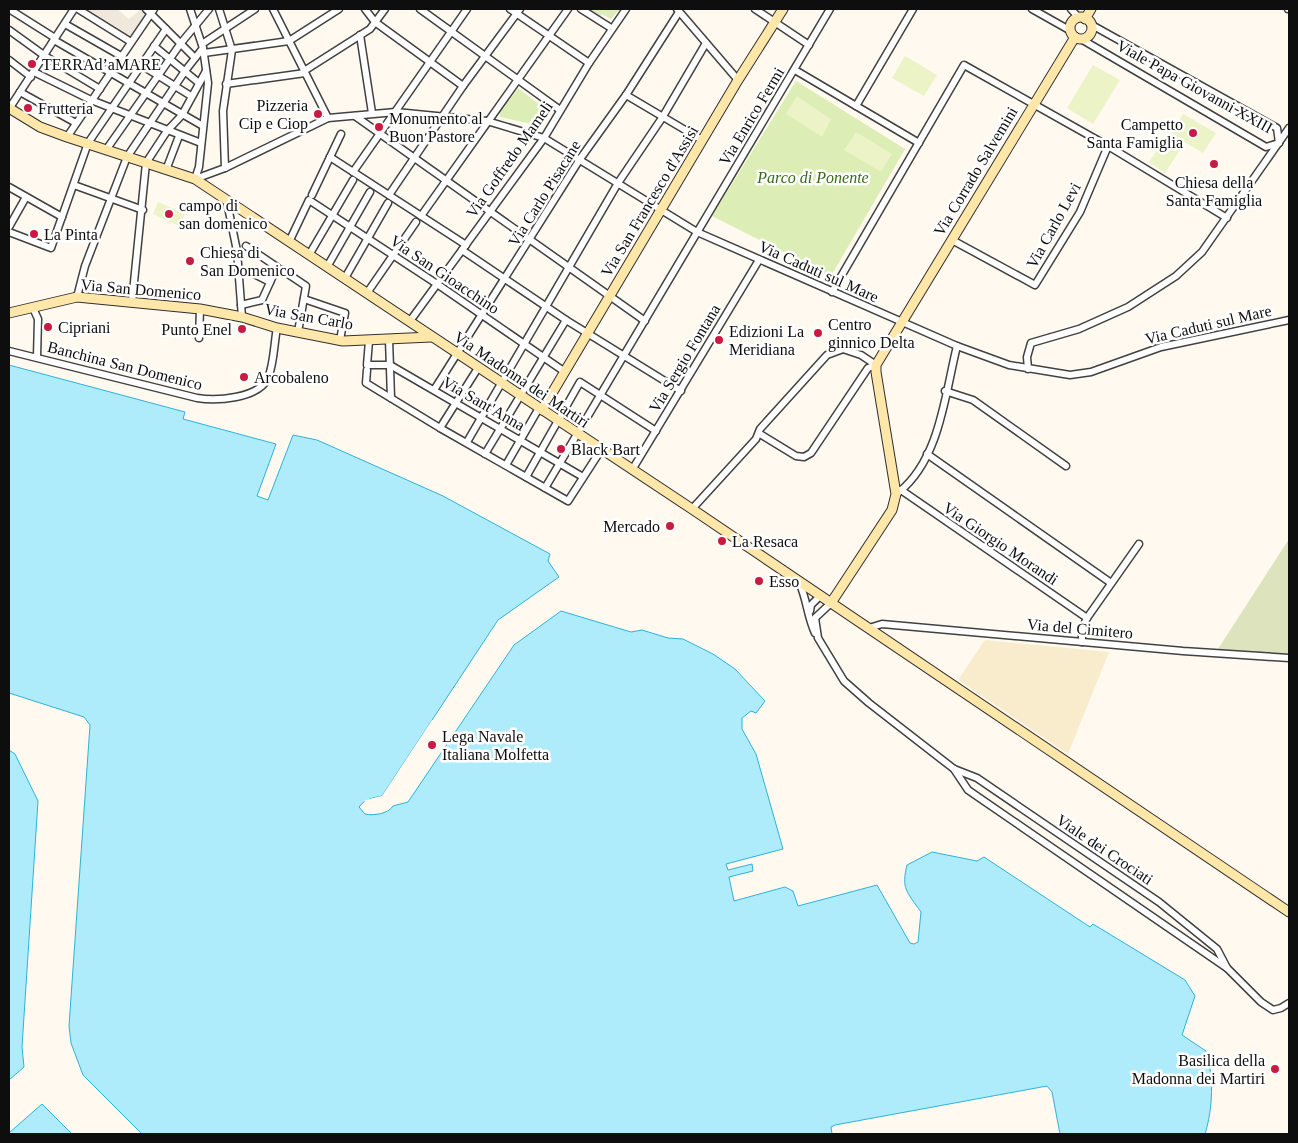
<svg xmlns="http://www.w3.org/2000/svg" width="1298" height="1143" font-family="'Times New Roman',serif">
  <rect width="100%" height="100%" fill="#fff9ef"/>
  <polygon fill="#f8eccc" points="985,640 1109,652 1068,754 958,680"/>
  <g fill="#dcedb5">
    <polygon points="588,9 620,9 611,19 602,14 600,17"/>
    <polygon points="796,81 905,149 831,276 712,216"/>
    <polygon points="518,88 546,110 540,126 500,117 500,113"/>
  </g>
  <polygon fill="#dde3bd" points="1289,539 1289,655 1218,649"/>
  <g fill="#ecf3c7">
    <polygon points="905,56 937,75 924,96 892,78"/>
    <polygon points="1093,65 1120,80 1093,124 1067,108"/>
    <polygon points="797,96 831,119 822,137 786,114"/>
    <polygon points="1183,114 1216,133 1203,153 1171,134"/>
    <polygon points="856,132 892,154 881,172 844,150"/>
    <polygon points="1167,135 1183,145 1165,173 1149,162"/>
    <polygon points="158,202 185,214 179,226 153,214"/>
  </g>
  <polygon fill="#f0e8dc" points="83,9 117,9 129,19 141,9 148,13 129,37"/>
  <g fill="#aeecfb" stroke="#2fb2d8">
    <path d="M 9,365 L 185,412 L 183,419 L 276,444 L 257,496 L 268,500 L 293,435 L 317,440 L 443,496 L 550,554 L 548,561 L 559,577 L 498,620 L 382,796 C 372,798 365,799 359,807 L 365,814 C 373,816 388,814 393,806 L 408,802 L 514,645 L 561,611 L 631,632 L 642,630 L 668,638 L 683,639 L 713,654 L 735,669 L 765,701 L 756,713 L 751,711 L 742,718 L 742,729 L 756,754 L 783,849 L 726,864 L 728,870 L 752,864 L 753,871 L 729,877 L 734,901 L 785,887 L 793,891 L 798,906 L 877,885 L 910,943 L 914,944 L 918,942 L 921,912 C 907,892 901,889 907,865 L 932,852 L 977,861 L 984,857 L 1090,927 L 1093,924 L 1185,980 L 1195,996 L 1182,1035 L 1206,1051 C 1214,1077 1213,1108 1205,1134 L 1060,1134 L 1052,1092 L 1047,1086 L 835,1125 L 831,1127 L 832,1134 L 142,1134 L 83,1075 L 71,1043 L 69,1026 L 90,725 L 84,717 L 9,693 Z"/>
    <polygon points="9,750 15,754 38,801 22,1047 24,1067 9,1080"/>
    <polygon points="42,1104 72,1134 9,1134 9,1133"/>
  </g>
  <polygon fill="#fff9ef" points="432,720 434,721 384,797 367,802 363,806 365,800 382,796"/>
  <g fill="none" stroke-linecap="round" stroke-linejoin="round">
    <defs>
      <g id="street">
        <polyline points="9,9 55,38"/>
        <polyline points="78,9 131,42"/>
        <polyline points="146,9 195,58"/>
        <polyline points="190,9 203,48 208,83 199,167 195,179"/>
        <polyline points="219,9 232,50 223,111 225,168"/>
        <polyline points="273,9 328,118"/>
        <polyline points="365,9 375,22 463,86"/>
        <polyline points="420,9 560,110"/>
        <polyline points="510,9 589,63"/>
        <polyline points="581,9 611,28"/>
        <polyline points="677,9 738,80"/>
        <polyline points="755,9 809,45"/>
        <polyline points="1032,9 1071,31"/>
        <polyline points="1071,9 1079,18"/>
        <polyline points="1288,9 1289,9"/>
        <polyline points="65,24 121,56"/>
        <polyline points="1090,24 1277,128 1279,143"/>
        <polyline points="9,30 45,56 100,89"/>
        <polyline points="360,35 372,113"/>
        <polyline points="1081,39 1266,147 1279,143"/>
        <polyline points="54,40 203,126"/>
        <polyline points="202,44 255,9"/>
        <polyline points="154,46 199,83"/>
        <polyline points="204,53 289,41 339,9"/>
        <polyline points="9,60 31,77"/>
        <polyline points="141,65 191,96"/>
        <polyline points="795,70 919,143"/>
        <polyline points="304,71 370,29 385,9"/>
        <polyline points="34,72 91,100 201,143"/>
        <polyline points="226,84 305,73"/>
        <polyline points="20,92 76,123"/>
        <polyline points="626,95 702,140"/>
        <polyline points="856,106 913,9"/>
        <polyline points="9,109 74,9"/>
        <polyline points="355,116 645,321"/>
        <polyline points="67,137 154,9"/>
        <polyline points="106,150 181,43 209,9"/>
        <polyline points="330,157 466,245"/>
        <polyline points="166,170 179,136"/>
        <polyline points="353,172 467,9"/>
        <polyline points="195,179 225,168 328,118 396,112 487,121 544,138 697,232 957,346 1009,365 1070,375 1091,372 1161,347 1289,320"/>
        <polyline points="74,185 143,210"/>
        <polyline points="9,187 62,217"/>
        <polyline points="312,195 341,134"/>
        <polyline points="389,195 463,86 520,9"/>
        <polyline points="227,202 237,251 242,317"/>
        <polyline points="421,216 568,9"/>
        <polyline points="9,227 26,197"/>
        <polyline points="9,232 51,248 88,143 166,29"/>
        <polyline points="952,240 1035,285 1080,212 1108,146"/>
        <polyline points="289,242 309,200 437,284 565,372"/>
        <polyline points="462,250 566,320 681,391"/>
        <polyline points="309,255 353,180"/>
        <polyline points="327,267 370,192"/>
        <polyline points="282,270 306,286 298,332"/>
        <polyline points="248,271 270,282"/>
        <polyline points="345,278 388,203"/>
        <polyline points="832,292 964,65 1108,146 1227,218"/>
        <polyline points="367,293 416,222"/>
        <polyline points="77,297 85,266 127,157 185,71 203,48"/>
        <polyline points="304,299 345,313 340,340"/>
        <polyline points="132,302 146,163 167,131 182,115 206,71"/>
        <polyline points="241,305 262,300 277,267 246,246"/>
        <polyline points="33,308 38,319 37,357"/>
        <polyline points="410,321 544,138 589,63 626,9"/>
        <polyline points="199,338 200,309"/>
        <polyline points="389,339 391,398"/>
        <polyline points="369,341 367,365 390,365 583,477"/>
        <path d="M 9,351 L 197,398 C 216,401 258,399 268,378 C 274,364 274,343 277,328"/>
        <polyline points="1028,369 1027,357 1031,343 1079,329 1128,307 1176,276 1202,252 1289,128"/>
        <polyline points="367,370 366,383 440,428 568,501 601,450"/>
        <polyline points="434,390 580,159 626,95 679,12"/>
        <polyline points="945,391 973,400 1066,466"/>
        <polyline points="440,428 478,368"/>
        <polyline points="760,434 796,456 804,457 811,453 868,368 876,365"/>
        <polyline points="467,442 618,183 662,118 706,43"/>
        <polyline points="485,454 566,320"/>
        <polyline points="927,454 1111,583"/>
        <polyline points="506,465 539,408"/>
        <polyline points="632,470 759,260"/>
        <polyline points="526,477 580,382 656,431"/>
        <polyline points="545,488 830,9"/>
        <polyline points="901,490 1087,618"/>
        <path d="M 899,492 C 940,459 945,394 957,346"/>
        <polyline points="692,509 756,439 760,429 827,355 843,349 861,355 876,365"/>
        <path d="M 799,582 C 807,599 807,616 815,633"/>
        <polyline points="831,603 815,618 818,638 844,681 869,703 954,769 977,778 1159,902 1217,949 1227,968"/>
        <polyline points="810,611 811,605 820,596"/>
        <polyline points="869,628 882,624 1183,651 1289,658"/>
        <polyline points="1082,642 1082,629 1087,618 1139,544"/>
        <polyline points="954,769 968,790 1227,968 1261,1002 1273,1010 1281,1008 1289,1003"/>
      </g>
      <g id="secondary">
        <circle cx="1081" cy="28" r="11"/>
        <polyline points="1085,19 1091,9"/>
        <polyline points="9,108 40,127 67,137 195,179 692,509 1289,912"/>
        <polyline points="9,313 77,297 200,309 242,317 277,328 343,341 431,337"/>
        <polyline points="542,410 738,80 783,9"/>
        <polyline points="831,603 892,510 896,494 876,372 876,365 1075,37"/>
      </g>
    </defs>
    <use href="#street" stroke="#414141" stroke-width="9"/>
    <use href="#secondary" stroke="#303030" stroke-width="11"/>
    <use href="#street" stroke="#fff" stroke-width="6"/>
    <use href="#secondary" stroke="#ffe7aa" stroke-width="9"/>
  </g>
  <g fill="#c91a41" stroke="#fff" stroke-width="2">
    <circle cx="32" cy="64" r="5"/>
    <circle cx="28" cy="108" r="5"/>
    <circle cx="318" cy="114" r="5"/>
    <circle cx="379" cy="127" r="5"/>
    <circle cx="1193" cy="133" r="5"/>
    <circle cx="1214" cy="164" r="5"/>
    <circle cx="169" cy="214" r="5"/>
    <circle cx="34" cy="234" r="5"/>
    <circle cx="190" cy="261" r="5"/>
    <circle cx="48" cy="327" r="5"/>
    <circle cx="242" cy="329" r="5"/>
    <circle cx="818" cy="333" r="5"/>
    <circle cx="719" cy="340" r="5"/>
    <circle cx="244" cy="377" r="5"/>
    <circle cx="561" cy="449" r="5"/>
    <circle cx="670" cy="526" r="5"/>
    <circle cx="722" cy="541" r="5"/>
    <circle cx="759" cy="581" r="5"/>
    <circle cx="432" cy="745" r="5"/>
    <circle cx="1275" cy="1069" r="5"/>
  </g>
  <g text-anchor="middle" stroke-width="5" stroke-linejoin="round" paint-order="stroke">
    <g font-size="16" fill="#0e0e0e" stroke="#fff" text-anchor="start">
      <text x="42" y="70">TERRAd’aMARE</text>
      <text x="308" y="111" text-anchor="end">Pizzeria<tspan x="308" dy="18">Cip e Ciop</tspan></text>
      <text x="38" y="114">Frutteria</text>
      <text x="389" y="124">Monumento al<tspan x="389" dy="18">Buon Pastore</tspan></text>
      <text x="1183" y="130" text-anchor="end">Campetto<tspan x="1183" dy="18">Santa Famiglia</tspan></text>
      <text x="1214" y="188" text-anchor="middle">Chiesa della<tspan x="1214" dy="18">Santa Famiglia</tspan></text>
      <text x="179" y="211">campo di<tspan x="179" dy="18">san domenico</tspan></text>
      <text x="44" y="240">La Pinta</text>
      <text x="200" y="258">Chiesa di<tspan x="200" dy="18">San Domenico</tspan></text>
      <text x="828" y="330">Centro<tspan x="828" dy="18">ginnico Delta</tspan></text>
      <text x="58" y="333">Cipriani</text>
      <text x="232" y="335" text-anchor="end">Punto Enel</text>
      <text x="729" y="337">Edizioni La<tspan x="729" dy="18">Meridiana</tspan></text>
      <text x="254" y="383">Arcobaleno</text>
      <text x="571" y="455">Black Bart</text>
      <text x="660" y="532" text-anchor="end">Mercado</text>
      <text x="732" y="547">La Resaca</text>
      <text x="769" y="587">Esso</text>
      <text x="442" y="742">Lega Navale<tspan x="442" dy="18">Italiana Molfetta</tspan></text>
      <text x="1265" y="1066" text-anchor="end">Basilica della<tspan x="1265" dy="18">Madonna dei Martiri</tspan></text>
    </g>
    <g font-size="16" fill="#0e0e0e" stroke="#fff">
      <text transform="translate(1195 86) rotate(29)" y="6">Viale Papa Giovanni XXIII</text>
      <text transform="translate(751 116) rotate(-59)" y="6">Via Enrico Fermi</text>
      <text transform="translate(509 159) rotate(-55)" y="6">Via Goffredo Mameli</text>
      <text transform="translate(975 171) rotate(-59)" y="6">Via Corrado Salvemini</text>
      <text transform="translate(544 193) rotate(-58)" y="6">Via Carlo Pisacane</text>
      <text transform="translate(649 201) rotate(-59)" y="6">Via San Francesco d'Assisi</text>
      <text transform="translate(1053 225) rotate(-61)" y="6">Via Carlo Levi</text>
      <text transform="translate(819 271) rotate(24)" y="6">Via Caduti sul Mare</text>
      <text transform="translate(445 274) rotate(34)" y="6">Via San Gioacchino</text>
      <text transform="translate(141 289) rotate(5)" y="6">Via San Domenico</text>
      <text transform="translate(309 316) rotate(10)" y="6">Via San Carlo</text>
      <text transform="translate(1208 324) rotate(-13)" y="6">Via Caduti sul Mare</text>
      <text transform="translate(684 358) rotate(-59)" y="6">Via Sergio Fontana</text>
      <text transform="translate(125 365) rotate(14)" y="6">Banchina San Domenico</text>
      <text transform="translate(522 379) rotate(34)" y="6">Via Madonna dei Martiri</text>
      <text transform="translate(484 403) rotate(30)" y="6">Via Sant'Anna</text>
      <text transform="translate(1001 543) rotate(34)" y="6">Via Giorgio Morandi</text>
      <text transform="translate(1080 628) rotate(5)" y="6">Via del Cimitero</text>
      <text transform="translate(1105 849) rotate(34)" y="6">Viale dei Crociati</text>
    </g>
    <g font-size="16" font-style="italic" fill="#386b18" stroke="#fff">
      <text x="813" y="183">Parco di Ponente</text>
    </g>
  </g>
  <rect width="1298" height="1143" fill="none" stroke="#0e0e0e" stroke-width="20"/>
</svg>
